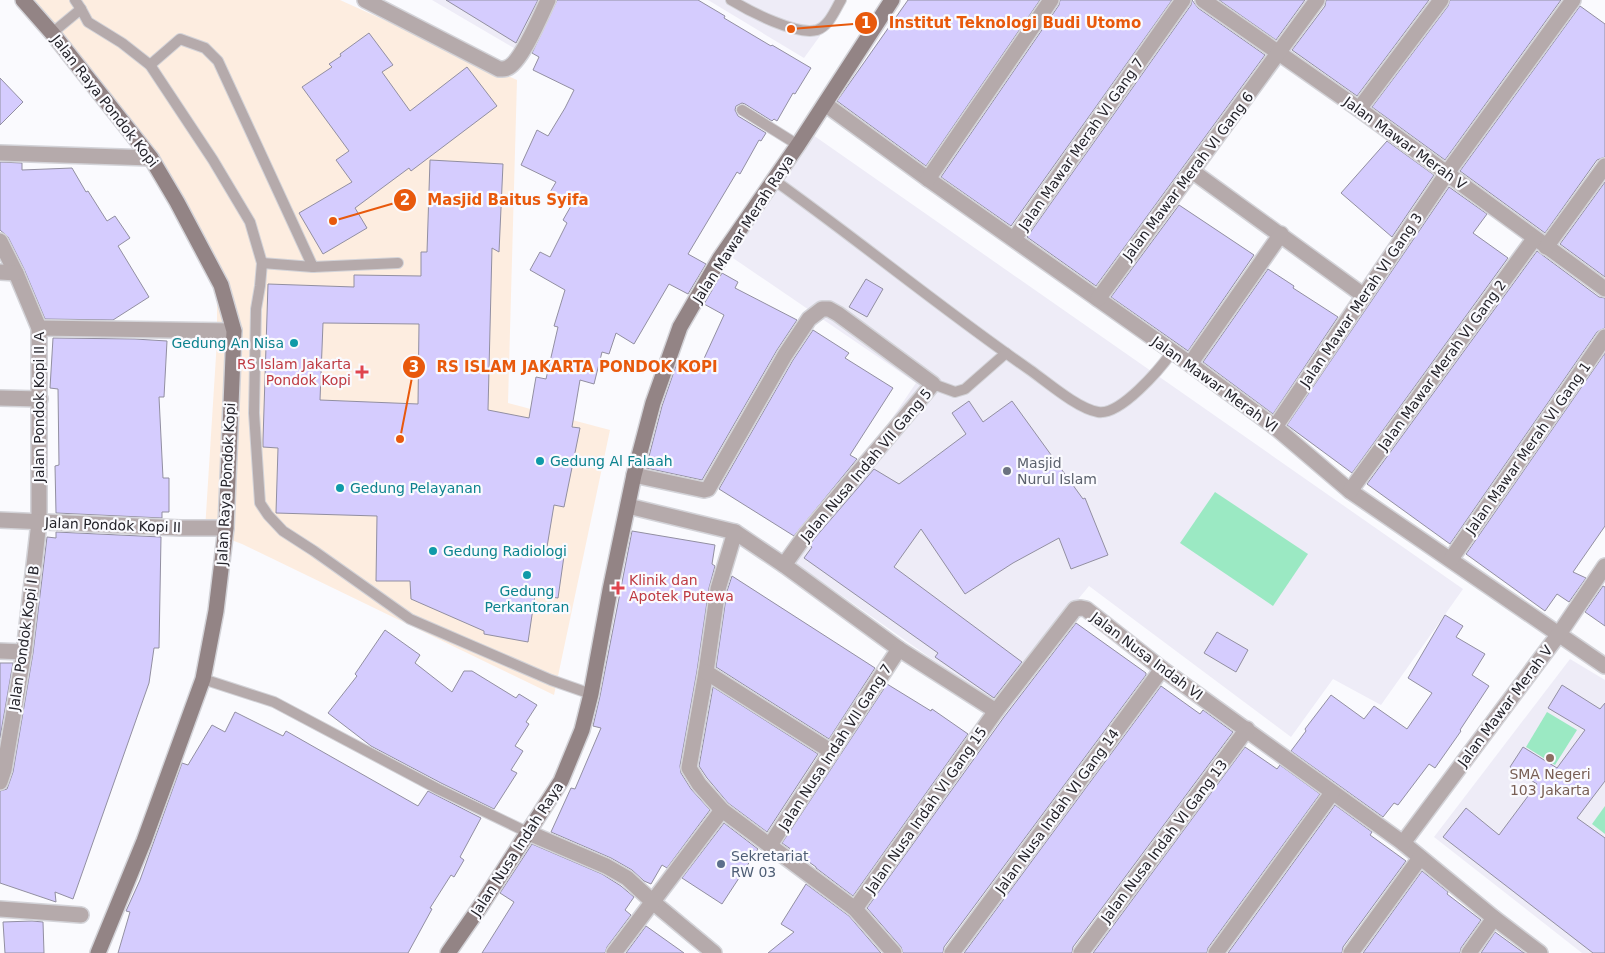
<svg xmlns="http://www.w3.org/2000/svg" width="1605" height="953" font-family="'DejaVu Sans',sans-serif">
  <rect width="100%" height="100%" fill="#fafafe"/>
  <g fill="#eeecf7">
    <polygon points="432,0 552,0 524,54"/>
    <polygon points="708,0 846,0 804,58"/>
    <polygon points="813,135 1463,589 1381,705 1333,679 1291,737 1089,586 993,702 794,562 916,383 730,256"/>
    <polygon points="1570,659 1605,680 1605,953 1582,953 1434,837"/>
  </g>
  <polygon fill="#fdede0" points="31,0 340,0 517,80 508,403 610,430 554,695 242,544 205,530 217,340 217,259"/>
  <g fill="#9be9c3">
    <polygon points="1215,492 1308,554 1273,606 1180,543"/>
    <polygon points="1547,712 1577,730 1555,765 1526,747"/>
    <polygon points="1605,806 1605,834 1592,824"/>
  </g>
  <g fill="#d5ccfe" stroke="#928fa1" fill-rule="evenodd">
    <polygon points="446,0 538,0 516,43"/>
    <path d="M 557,0 L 698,0 L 725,16 L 724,18 L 771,46 L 772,45 L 811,68 L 795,94 L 793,93 L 777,121 L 774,119 L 772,121 L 745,104 L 742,103 L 736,106 L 735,110 L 738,116 L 766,133 L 761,141 L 759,140 L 740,174 L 737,172 L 688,254 L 706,264 L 688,294 L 669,284 L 634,344 L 616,333 L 609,354 L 602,352 L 594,384 L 580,380 L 572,427 L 580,428 L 564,507 L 554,505 L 546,553 L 564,556 L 558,598 L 535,595 L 528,642 L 484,634 L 484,631 L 411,599 L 410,581 L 376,581 L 377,516 L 276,513 L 278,448 L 263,447 L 263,440 L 268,284 L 354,287 L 354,275 L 421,276 L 421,252 L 427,252 L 430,160 L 503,164 L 499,252 L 492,248 L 488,410 L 529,418 L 536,377 L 546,379 L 558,327 L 554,326 L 565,290 L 530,270 L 540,252 L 550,257 L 567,223 L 563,220 L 571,206 L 549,194 L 556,182 L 521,165 L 537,130 L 548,136 L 565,108 L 574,90 L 533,70 L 539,57 L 532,53 ZM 323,323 L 419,324 L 418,404 L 320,400 Z"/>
    <polygon points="908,0 1040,0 926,166 837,101"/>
    <polygon points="1060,0 1172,0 1011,226 941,177 1059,5"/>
    <polygon points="1192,0 1198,8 1265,55 1096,286 1027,237 1191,5"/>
    <polygon points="1219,0 1305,0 1276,40"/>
    <polygon points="1326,0 1429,0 1357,96 1292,50 1325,6"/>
    <polygon points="1450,0 1561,0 1445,160 1372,107 1448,6"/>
    <polygon points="1580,6 1605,24 1605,157 1597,160 1545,233 1460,171"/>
    <polygon points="369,33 393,65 382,72 410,111 467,67 497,106 411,171 409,168 355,208 367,228 323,254 299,213 352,182 336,160 349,151 302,87 332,67 329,64 341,56 340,54"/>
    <polygon points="0,78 23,102 0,125"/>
    <polygon points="1387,141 1434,175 1392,237 1341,193"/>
    <polygon points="0,162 22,163 22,170 72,168 86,192 88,191 107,221 115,216 130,238 118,246 149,297 113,320 45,319 24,269 8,237 0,230"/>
    <polygon points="1605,182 1605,277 1560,244"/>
    <polygon points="1449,187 1487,214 1473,233 1508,258 1352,473 1287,425"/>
    <polygon points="1179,205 1254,255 1188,351 1111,297"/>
    <polygon points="1537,251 1599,297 1605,298 1605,328 1597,332 1450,544 1367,484"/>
    <polygon points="1268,269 1294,286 1293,288 1338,317 1273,414 1203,362"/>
    <polygon points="722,273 738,282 735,288 797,320 777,350 702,480 646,468 662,406 678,360 694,366 696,361 702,363 724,315 704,304"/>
    <polygon points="866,279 883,289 867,317 849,307"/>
    <polygon points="813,330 849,353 845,358 893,388 850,455 857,459 794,536 719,489 793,360"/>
    <polygon points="53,338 135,339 167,341 164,397 159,397 163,478 169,478 169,512 162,512 162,518 56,513 55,466 59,465 58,389 50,388"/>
    <polygon points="1605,353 1605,526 1573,572 1586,578 1569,602 1557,594 1545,611 1466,554"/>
    <polygon points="969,401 983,422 1012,401 1083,499 1085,498 1108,555 1071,569 1059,538 1013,563 965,594 921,529 894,567 1022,662 994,698 935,657 938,653 804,558 812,547 809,546 814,539 874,469 899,484 966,434 952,413"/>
    <polygon points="632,531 715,545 712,564 715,566 709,588 697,671 680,766 681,773 691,789 710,810 667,868 662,865 651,884 644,881 632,870 611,858 551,832 571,788 575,789 601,728 593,726 600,696"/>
    <polygon points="56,532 161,537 159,648 154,648 149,683 73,899 55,892 56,902 0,883 0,791 7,789 13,772 33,653 47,537 56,538"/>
    <polygon points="732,576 875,668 829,739 716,667 727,591"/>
    <polygon points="1603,586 1605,587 1605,626 1585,612"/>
    <polygon points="1445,615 1463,626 1456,637 1485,654 1472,675 1489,686 1460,730 1461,731 1435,768 1429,764 1398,805 1394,803 1383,817 1291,751 1306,731 1305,729 1331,695 1364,719 1374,706 1407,729 1432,693 1408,678"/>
    <polygon points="1076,623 1146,673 1146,675 944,947 943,953 903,953 901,947 867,908 1004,717"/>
    <polygon points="385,630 420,655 415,663 452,692 464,671 472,671 516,698 519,694 537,705 526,722 529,724 515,746 523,751 511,770 517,773 494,809 441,783 371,746 328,713 357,676 355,674"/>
    <polygon points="1217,632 1248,650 1236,672 1204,653"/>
    <polygon points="0,663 13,663 0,738"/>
    <polygon points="887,684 931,711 932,709 968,734 853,896 816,868 816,867 782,843"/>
    <polygon points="1562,685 1600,709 1605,703 1605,781 1577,818 1605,838 1605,953 1593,953 1443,837 1466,808 1499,835 1537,784 1510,767 1523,747 1557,768 1585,730 1548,708"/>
    <polygon points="1161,686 1200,714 1203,710 1233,732 1073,947 1072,953 964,953"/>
    <polygon points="713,687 818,754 767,832 728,803 707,778 699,766"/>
    <polygon points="235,712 283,736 286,731 418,806 428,791 481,818 460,857 464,860 454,877 451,875 430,908 432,909 408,953 118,953 130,912 126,911 140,880 182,763 188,765 212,725 225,732"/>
    <polygon points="1245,747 1277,769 1280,765 1320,794 1208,948 1207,953 1093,953"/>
    <polygon points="1335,805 1372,832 1370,835 1406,861 1343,947 1342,953 1228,953"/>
    <polygon points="724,823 758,849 722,904 682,878"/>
    <polygon points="532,844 602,874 621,886 634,897 625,910 631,915 607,947 605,953 482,953 514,902 500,893"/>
    <polygon points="1422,871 1448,892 1447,894 1481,920 1461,948 1460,953 1363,953"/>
    <polygon points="806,884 849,916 881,953 768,953 794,932 781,924"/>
    <polygon points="32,921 43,922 44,953 5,953 3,922"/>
    <polygon points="646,926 684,953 626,953"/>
    <polygon points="1495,932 1524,953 1525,953 1481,953"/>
  </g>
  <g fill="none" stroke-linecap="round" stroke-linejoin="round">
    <defs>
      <g id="lane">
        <polyline points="75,0 81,9"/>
        <path d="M 731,0 C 749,11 797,36 817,30 C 829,26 835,10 841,0"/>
        <polyline points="52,33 81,9 88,22 122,43 150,65 213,160 250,222 262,263 260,286 256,309 254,413 260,503 268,515 283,531 314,551 410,619 551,680 591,694"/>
        <polyline points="150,65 180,39 205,48 218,61 313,267 398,263"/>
        <polyline points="742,110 798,145"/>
        <path d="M 774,180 C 861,242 943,310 1030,370 C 1047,382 1078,409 1098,412 C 1120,416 1160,369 1172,352"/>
        <polyline points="262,263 313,267"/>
        <polyline points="933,384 955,392 965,389 1006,353"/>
        <polyline points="203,679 274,702 438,789 529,833"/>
      </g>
      <g id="street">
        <path d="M 365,0 L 499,69 C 501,69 505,69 507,68 C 521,63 541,15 548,0"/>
        <polyline points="1203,0 1359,109 1605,289"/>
        <polyline points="825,104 928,179 1190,364 1275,427 1350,491 1605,666"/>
        <polyline points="1359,109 1441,0"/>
        <polyline points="0,153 151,158"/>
        <polyline points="1192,171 1363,295"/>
        <polyline points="928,179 1051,0"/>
        <polyline points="1014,239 1183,0"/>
        <polyline points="0,241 16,273 39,328 39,522 24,652 4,770 0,782"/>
        <polyline points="1546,247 1605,166"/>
        <polyline points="0,272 16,273"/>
        <polyline points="1098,299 1317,0"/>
        <polyline points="39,328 234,331"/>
        <polyline points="1190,364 1281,234"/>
        <polyline points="0,398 40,399"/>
        <polyline points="1275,427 1447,173 1573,0"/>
        <polyline points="634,475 704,490 708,489 785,355 809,319 822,309 829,309 838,314 933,384 807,533 784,565"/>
        <polyline points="1350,491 1534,239"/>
        <polyline points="628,506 735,532 784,565 899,649 996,711 1075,609 1081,608 1086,609 1162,669 1403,843 1494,918 1540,953"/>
        <polyline points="0,520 181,528 226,528"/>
        <polyline points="735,532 718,589 706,672 689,768 699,784 722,810 855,909 894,953"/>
        <polyline points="1451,559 1605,337"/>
        <polyline points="0,651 24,652"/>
        <polyline points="706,672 832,752"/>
        <polyline points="529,833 606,866 627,878 654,903 714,953"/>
        <polyline points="1403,843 1559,634 1605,566"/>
        <polyline points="770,845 899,649"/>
        <polyline points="0,909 81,915"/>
        <polyline points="855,909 996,711"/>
        <polyline points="614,953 722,810"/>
        <polyline points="952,953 1162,669"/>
        <polyline points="1081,953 1247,729"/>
        <polyline points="1216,953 1332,793"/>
        <polyline points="1351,953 1420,858"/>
        <polyline points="1469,953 1494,918"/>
      </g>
      <g id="secondary">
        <polyline points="23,0 52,33 151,158 177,202 221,285 234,331 226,528 216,611 203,679 144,841 98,953"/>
        <polyline points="448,953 482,904 561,781 582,730 591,694 610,590 634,475 653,403 680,327 720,258 798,145 892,0"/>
      </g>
    </defs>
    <use href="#lane" stroke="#d3d3d8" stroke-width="12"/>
    <use href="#street" stroke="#d3d3d8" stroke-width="18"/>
    <use href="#secondary" stroke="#d3d3d8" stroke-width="18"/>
    <use href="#lane" stroke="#b5aaab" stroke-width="10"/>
    <use href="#street" stroke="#b5aaab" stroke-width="15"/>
    <use href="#secondary" stroke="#938485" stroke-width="15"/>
  </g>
  <g fill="#0f9aa8" stroke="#fafafe" stroke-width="2">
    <circle cx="294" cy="343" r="5"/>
    <circle cx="540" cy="461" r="5"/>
    <circle cx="340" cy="488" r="5"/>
    <circle cx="433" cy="551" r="5"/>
    <circle cx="527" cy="575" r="5"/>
  </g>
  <g fill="#e0444e" stroke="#fafafe" stroke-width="2">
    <path d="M359.5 364.5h5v5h5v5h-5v5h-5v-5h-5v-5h5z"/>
    <path d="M615.5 580.5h5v5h5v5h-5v5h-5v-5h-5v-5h5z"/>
  </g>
  <circle fill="#6b7280" stroke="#fafafe" stroke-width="2" cx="1007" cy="471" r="5"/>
  <circle fill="#8d6e63" stroke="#fafafe" stroke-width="2" cx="1550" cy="758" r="5"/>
  <circle fill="#5c6f8a" stroke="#fafafe" stroke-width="2" cx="721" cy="864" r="5"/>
  <g text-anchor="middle" stroke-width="4.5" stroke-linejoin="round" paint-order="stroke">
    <g font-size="14" fill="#24232a" stroke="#fafafe">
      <text transform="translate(105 101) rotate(52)" y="5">Jalan Raya Pondok Kopi</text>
      <text transform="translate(1405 143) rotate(36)" y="5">Jalan Mawar Merah V</text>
      <text transform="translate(1081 144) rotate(-55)" y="5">Jalan Mawar Merah VI Gang 7</text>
      <text transform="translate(1188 176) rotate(-53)" y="5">Jalan Mawar Merah VI Gang 6</text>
      <text transform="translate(743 229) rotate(-57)" y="5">Jalan Mawar Merah Raya</text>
      <text transform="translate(1361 300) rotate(-56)" y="5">Jalan Mawar Merah VI Gang 3</text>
      <text transform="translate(1442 365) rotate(-54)" y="5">Jalan Mawar Merah VI Gang 2</text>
      <text transform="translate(1215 384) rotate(36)" y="5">Jalan Mawar Merah VI</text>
      <text transform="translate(39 407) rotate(-90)" y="5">Jalan Pondok Kopi II A</text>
      <text transform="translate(1528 448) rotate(-55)" y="5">Jalan Mawar Merah VI Gang 1</text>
      <text transform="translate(866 465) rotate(-50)" y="5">Jalan Nusa Indah VII Gang 5</text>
      <text transform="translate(226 484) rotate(-87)" y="5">Jalan Raya Pondok Kopi</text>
      <text transform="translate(113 525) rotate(2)" y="5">Jalan Pondok Kopi II</text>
      <text transform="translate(24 638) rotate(-82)" y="5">Jalan Pondok Kopi I B</text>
      <text transform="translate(1147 656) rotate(37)" y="5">Jalan Nusa Indah VI</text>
      <text transform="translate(1505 706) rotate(-53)" y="5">Jalan Mawar Merah V</text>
      <text transform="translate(835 747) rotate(-57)" y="5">Jalan Nusa Indah VII Gang 7</text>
      <text transform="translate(926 810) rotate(-55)" y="5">Jalan Nusa Indah VI Gang 15</text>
      <text transform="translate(1057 811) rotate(-54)" y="5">Jalan Nusa Indah VI Gang 14</text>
      <text transform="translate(1164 841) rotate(-53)" y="5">Jalan Nusa Indah VI Gang 13</text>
      <text transform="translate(517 849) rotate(-57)" y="5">Jalan Nusa Indah Raya</text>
    </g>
    <g font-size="14" fill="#0d838f" stroke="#fafafe" text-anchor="start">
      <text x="284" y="348" text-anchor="end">Gedung An Nisa</text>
      <text x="550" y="466">Gedung Al Falaah</text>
      <text x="350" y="493">Gedung Pelayanan</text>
      <text x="443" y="556">Gedung Radiologi</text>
      <text x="527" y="596" text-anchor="middle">Gedung<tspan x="527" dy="16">Perkantoran</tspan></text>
    </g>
    <g font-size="14" fill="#be3a42" stroke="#fafafe" text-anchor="end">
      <text x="351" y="369">RS Islam Jakarta<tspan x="351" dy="16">Pondok Kopi</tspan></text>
      <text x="629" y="585" text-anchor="start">Klinik dan<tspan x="629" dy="16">Apotek Putewa</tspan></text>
    </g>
    <g font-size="14" fill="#5b616d" stroke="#fafafe" text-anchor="start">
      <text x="1017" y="468">Masjid<tspan x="1017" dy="16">Nurul Islam</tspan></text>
    </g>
    <g font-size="14" fill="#785e54" stroke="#fafafe">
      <text x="1550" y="779">SMA Negeri<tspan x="1550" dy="16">103 Jakarta</tspan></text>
    </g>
    <g font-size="14" fill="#4e5e75" stroke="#fafafe" text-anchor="start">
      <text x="731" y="861">Sekretariat<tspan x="731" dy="16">RW 03</tspan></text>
    </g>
  </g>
  <path fill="none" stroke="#e8590c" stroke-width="2" d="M791 29L866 23M333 221L405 200M400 439L414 367"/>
  <g fill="#e8590c" stroke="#fafafe" stroke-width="2">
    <circle cx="791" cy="29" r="5"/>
    <circle cx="333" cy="221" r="5"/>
    <circle cx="400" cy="439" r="5"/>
    <circle cx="866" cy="23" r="12"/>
    <circle cx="405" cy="200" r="12"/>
    <circle cx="414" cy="367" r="12"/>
  </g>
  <g font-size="15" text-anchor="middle" font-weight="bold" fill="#fff">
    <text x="866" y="28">1</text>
    <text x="405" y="205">2</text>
    <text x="414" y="372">3</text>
  </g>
  <g font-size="15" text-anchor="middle" font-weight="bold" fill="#e8590c" stroke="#fafafe" stroke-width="4.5" stroke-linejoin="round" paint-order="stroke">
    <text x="1015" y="28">Institut Teknologi Budi Utomo</text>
    <text x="508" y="205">Masjid Baitus Syifa</text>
    <text x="577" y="372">RS ISLAM JAKARTA PONDOK KOPI</text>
  </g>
</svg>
